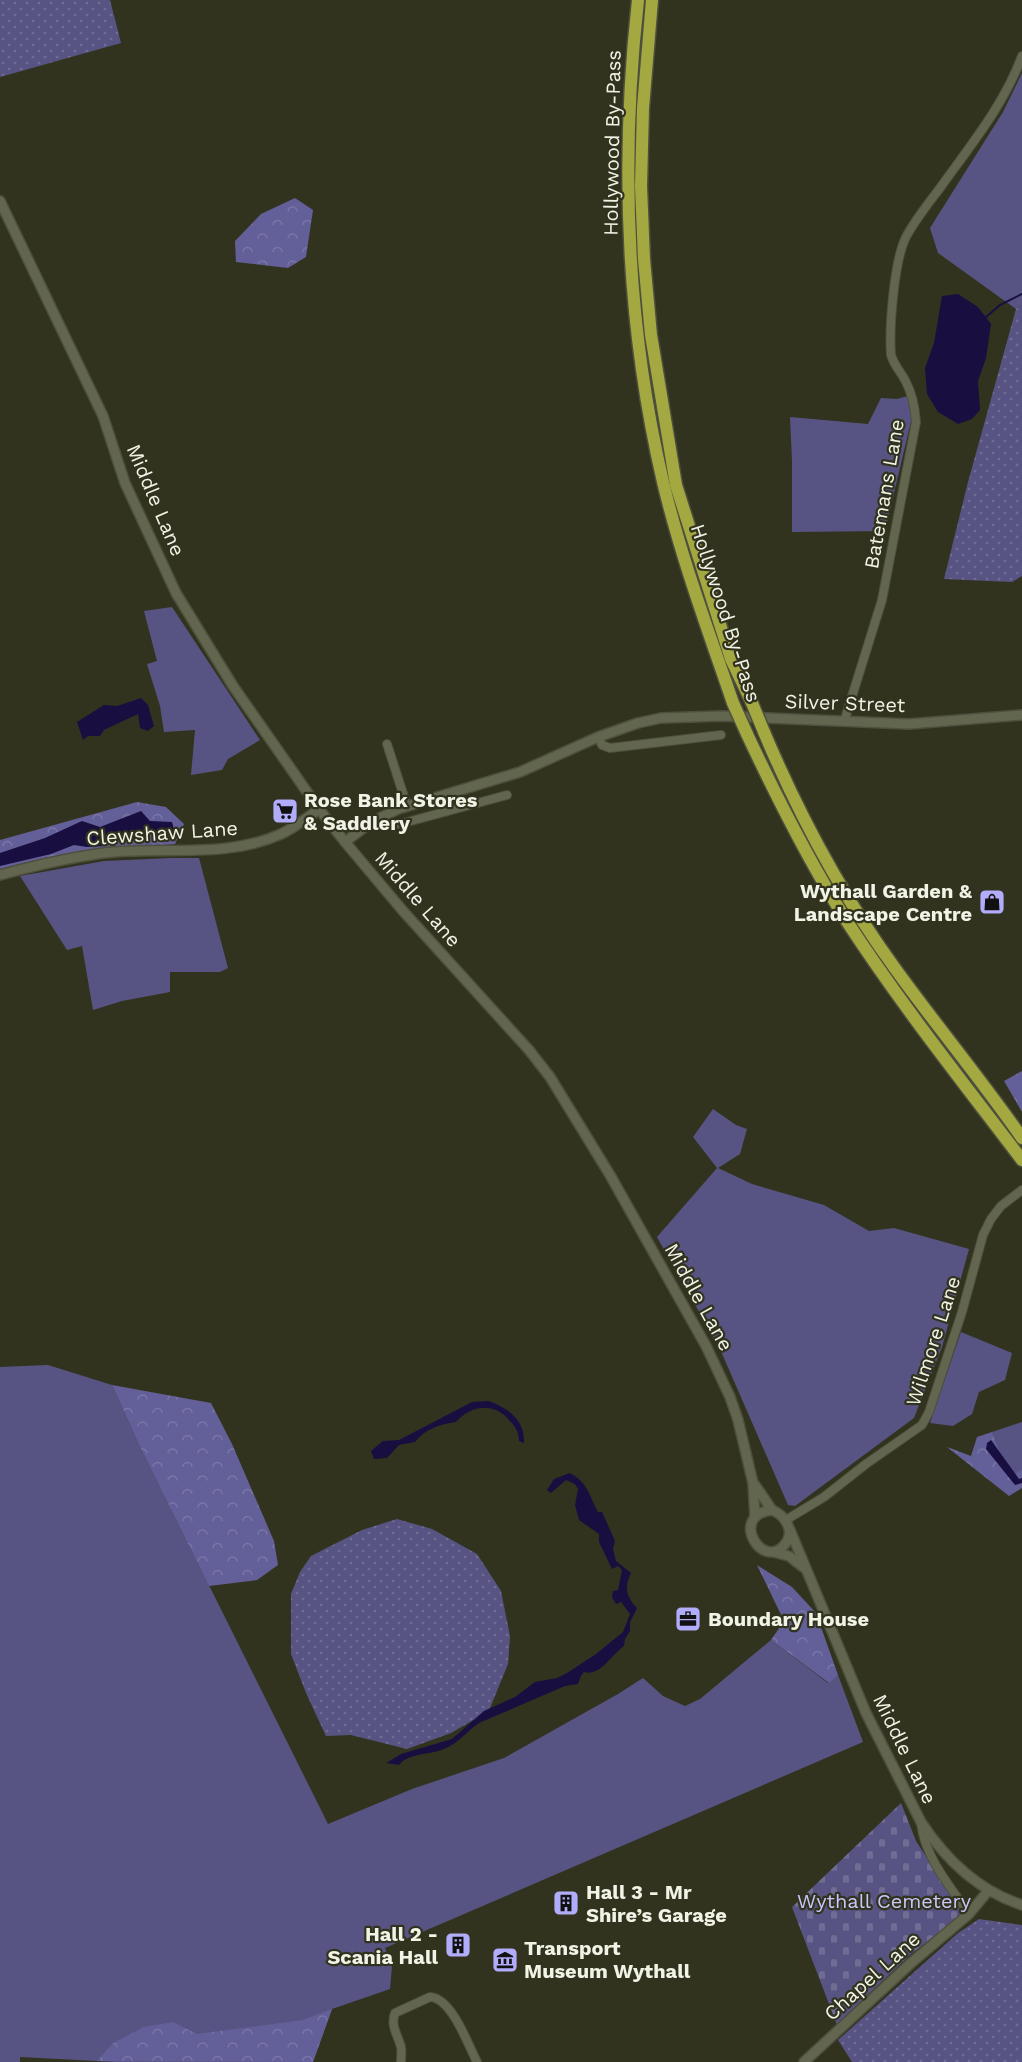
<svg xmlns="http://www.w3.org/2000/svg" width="1022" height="2062" font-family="'Work Sans',sans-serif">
  <defs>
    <pattern id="forest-crowns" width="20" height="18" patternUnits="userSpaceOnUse" patternTransform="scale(1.5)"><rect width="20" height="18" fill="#635f99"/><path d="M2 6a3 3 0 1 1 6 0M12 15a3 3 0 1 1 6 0" fill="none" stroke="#7a76a7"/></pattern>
    <pattern id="cemetery-stones" width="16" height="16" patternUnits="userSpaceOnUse" patternTransform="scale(1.5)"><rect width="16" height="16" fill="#575484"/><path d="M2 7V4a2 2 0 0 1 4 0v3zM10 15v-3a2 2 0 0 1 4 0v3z" fill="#706d95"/></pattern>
    <pattern id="park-dots" width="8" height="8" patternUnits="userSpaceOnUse" patternTransform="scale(1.5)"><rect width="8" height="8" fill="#575484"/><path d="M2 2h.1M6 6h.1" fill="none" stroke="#706d95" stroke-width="1.8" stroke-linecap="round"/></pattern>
  </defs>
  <rect width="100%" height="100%" fill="#32331e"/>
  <g fill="#575484">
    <polygon points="1022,73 1022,305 1016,309 938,253 930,228 1003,112"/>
    <polygon points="908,396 912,417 885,531 792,532 792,461 790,417 868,424 881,398 897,399"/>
    <polygon points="172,607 260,740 228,759 222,770 191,775 195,730 164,732 160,706 147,664 157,661 144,611"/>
    <polygon points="171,858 199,858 228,968 220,972 170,972 170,992 122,1001 93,1010 82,946 67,950 20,876 104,861"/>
    <polygon points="713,1109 736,1125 747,1129 740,1154 718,1168 752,1184 824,1205 869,1231 894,1228 969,1249 942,1347 914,1418 795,1506 788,1505 720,1349 657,1237 717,1168 693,1137"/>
    <polygon points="961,1332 1012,1353 1005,1380 979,1392 972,1414 953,1426 930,1423"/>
    <polygon points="48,1365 112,1385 139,1445 328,1824 412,1789 504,1758 618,1694 643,1678 663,1696 685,1706 700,1699 771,1640 828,1683 838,1675 863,1742 385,1948 392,1966 390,1989 332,2009 313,2062 116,2062 20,2057 20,2062 0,2062 0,1367"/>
    <polygon points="1022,1422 1022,1469 1015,1475 1000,1451 992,1432"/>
  </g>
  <g fill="url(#forest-crowns)">
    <polygon points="295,198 313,210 306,257 288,268 236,262 235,241 261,214"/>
    <path d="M 137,802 L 166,807 L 184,824 L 175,844 C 114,849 60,854 0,869 L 0,840 Z"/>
    <polygon points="1022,1071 1022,1112 1004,1081"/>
    <polygon points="112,1385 211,1403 232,1444 274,1541 278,1565 257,1580 209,1586 139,1445"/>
    <polygon points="992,1432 1000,1451 1015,1474 1022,1469 1022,1488 1009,1496 947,1447 971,1456 977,1437"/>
    <polygon points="757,1565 792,1587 816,1613 838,1675 829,1683 771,1640 784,1621"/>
    <polygon points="332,2009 313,2062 97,2061 113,2043 144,2027 173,2022 197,2034 303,2020"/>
  </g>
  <polygon fill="url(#cemetery-stones)" points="901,1803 916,1841 963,1914 911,1954 842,2019 837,2025 792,1907"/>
  <g fill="url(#park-dots)">
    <polygon points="0,0 110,0 121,43 0,77"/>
    <polygon points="1022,305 1022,576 1012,582 944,579 968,482 1016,309"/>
    <polygon points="397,1519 432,1529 477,1554 501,1591 510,1636 508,1664 490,1708 475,1719 451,1733 407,1749 351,1735 326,1736 306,1693 291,1654 291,1594 300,1572 311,1556 362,1530"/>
    <polygon points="979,1919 1022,1925 1022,2062 852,2062 838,2040 958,1933"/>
  </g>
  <g fill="#180e40">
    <polygon points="958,294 978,307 991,324 986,358 978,381 980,410 972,419 958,424 938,412 927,394 925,368 934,343 942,296"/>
    <polygon points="141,698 148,705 154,726 148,731 140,728 138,714 104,730 100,736 88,736 83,740 77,722 104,705 117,706"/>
    <polygon points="141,811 150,821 172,822 175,833 132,833 105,846 87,847 74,845 51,854 0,866 0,853 45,838 82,821 100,827"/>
    <path d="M 489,1401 C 508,1408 525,1420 524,1443 L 519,1441 C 519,1432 515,1426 509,1420 C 494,1402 471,1405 456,1422 C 440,1424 425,1429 415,1442 L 399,1445 L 387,1458 L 374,1459 L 371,1451 L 383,1441 L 399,1440 L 472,1402 Z"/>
    <polygon points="991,1440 1019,1479 1022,1478 1022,1483 1015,1485 986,1449 987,1443"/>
    <path d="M 570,1473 C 588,1483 589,1495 598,1512 L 602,1512 L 615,1541 L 613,1549 L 616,1561 L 631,1573 C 624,1587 626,1597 637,1608 L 630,1622 L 630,1631 L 625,1639 L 624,1646 C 612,1654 600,1677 584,1672 L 581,1676 L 578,1684 L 565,1686 L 479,1723 C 467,1731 459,1743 444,1749 C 430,1755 408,1753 399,1765 L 386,1763 L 401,1754 L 452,1739 L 484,1711 L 515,1697 L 535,1682 L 557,1678 L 567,1673 L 596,1654 L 623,1632 L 630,1614 L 621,1602 L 616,1604 L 612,1597 L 613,1591 L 618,1590 L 622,1570 L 618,1566 L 612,1569 L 599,1542 L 599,1534 L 579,1520 L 575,1505 L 578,1489 L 575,1484 L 566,1480 L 551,1493 L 547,1490 L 554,1479 Z"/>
  </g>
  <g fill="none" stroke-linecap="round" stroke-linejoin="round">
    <polyline stroke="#180e40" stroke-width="2" points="986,317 1000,305 1022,294"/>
    <defs>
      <g id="minor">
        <path d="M 844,722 L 882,600 L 916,422 C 915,407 912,393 905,380 C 900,371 894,365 891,355 C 889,327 894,261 906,237 C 915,220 928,204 940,188 C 970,146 1004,105 1022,56"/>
        <polyline points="598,737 602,745 610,748 721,735"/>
        <polyline points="387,744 407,806"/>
        <polyline points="383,816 390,823 400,824 507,795"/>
        <polyline points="786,1520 824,1497 866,1464 922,1425 929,1412 962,1312 983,1235 991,1219 1001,1206 1022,1190"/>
        <path d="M 921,1823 C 925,1858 950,1886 969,1914"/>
        <path d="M 401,2062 C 401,2057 402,2052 401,2047 C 398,2035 390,2026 395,2013 L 430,1997 C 452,1998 468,2045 477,2062"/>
      </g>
      <g id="tertiary">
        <polyline points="0,201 103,416 125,483 176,593 233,686 319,809 345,842 403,911 529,1050 550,1077 610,1175 706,1346 730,1397 738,1420 753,1483 755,1517"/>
        <polyline points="345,842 370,823 398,809 520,772 598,737 638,723 661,718 722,716 909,724 1022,715"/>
        <path d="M 0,875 C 37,865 74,856 113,852 C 168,847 228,858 281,834 C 294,828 307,818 319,809"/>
        <polyline points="755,1485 772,1510"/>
        <path d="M 772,1510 C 785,1515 795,1531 786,1543 C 764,1574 727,1515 772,1510 Z"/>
        <path d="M 790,1530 L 866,1713 L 921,1822 C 946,1860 979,1891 1022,1905"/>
        <polyline points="773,1552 789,1556 803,1567"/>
        <polyline points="804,2062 911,1963 969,1914 988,1891"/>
      </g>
      <g id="trunk">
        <path d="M 638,0 C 620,163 626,323 663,482 C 681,557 708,630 733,703"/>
        <polyline points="652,0 643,108 641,186 644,259 651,335 676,485 731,659 752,703"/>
        <path d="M 764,732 C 799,815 841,894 894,967 C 935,1024 981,1079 1022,1138"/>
        <path d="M 747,734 C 777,798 808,860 846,920 C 900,1003 962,1081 1022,1160"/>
      </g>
    </defs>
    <use href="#minor" stroke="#4e4f3d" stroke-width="10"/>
    <use href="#tertiary" stroke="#4e4f3d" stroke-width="12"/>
    <use href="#trunk" stroke="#4e4f3d" stroke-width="15"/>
    <use href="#minor" stroke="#63664f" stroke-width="8"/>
    <use href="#tertiary" stroke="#63664f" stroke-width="9"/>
    <use href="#trunk" stroke="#a3a840" stroke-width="12"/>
    <defs>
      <g id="trunk-bridge">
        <polyline points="733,703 747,734"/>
        <polyline points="752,703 764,732"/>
      </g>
    </defs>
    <use href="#trunk-bridge" stroke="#4e4f3d" stroke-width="15" stroke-linecap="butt"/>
    <use href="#trunk-bridge" stroke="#a3a840" stroke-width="12"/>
  </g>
  <defs>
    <symbol id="supermarket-square" viewBox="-11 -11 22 22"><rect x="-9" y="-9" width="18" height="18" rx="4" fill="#b1adfa" stroke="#32331e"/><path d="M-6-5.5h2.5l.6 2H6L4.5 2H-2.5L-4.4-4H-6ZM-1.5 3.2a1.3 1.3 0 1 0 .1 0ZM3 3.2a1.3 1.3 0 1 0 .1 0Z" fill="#111"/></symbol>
    <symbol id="shop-square" viewBox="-11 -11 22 22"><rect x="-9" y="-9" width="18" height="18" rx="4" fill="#b1adfa" stroke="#32331e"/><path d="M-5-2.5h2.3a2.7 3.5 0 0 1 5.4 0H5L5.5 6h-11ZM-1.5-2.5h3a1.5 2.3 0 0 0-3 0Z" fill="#111"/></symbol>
    <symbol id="office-square" viewBox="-11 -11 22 22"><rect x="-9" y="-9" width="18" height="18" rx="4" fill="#b1adfa" stroke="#32331e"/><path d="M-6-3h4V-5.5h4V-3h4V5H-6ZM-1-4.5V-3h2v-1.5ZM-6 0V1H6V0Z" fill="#111"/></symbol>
    <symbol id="building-square" viewBox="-11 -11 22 22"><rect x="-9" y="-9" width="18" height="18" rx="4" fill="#b1adfa" stroke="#32331e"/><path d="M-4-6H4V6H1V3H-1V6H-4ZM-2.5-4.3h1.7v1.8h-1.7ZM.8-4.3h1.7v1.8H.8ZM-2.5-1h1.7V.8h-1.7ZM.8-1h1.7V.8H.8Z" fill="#111"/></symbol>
    <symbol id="museum-square" viewBox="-11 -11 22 22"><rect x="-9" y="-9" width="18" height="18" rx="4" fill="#b1adfa" stroke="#32331e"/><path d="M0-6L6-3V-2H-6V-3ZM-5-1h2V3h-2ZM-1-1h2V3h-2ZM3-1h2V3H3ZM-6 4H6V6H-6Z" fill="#111"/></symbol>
  </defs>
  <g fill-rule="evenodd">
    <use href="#supermarket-square" x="270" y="796" width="30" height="30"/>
    <use href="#shop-square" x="977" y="887" width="30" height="30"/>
    <use href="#office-square" x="673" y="1604" width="30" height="30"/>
    <use href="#building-square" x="551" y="1888" width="30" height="30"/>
    <use href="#building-square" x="443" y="1930" width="30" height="30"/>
    <use href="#museum-square" x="490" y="1945" width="30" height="30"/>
  </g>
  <g text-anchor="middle" stroke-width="4.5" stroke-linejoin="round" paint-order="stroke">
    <g font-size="20" fill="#f1f3e6" stroke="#32331e">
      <text transform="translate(612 143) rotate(-89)" y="7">Hollywood By-Pass</text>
      <text transform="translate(884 494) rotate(-80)" y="7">Batemans Lane</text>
      <text transform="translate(156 500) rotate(67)" y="7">Middle Lane</text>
      <text transform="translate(726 613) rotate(72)" y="7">Hollywood By-Pass</text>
      <text transform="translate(845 703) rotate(2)" y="7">Silver Street</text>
      <text transform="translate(162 833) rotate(-4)" y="7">Clewshaw Lane</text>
      <text transform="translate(418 899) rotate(49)" y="7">Middle Lane</text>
      <text transform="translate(699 1297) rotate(61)" y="7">Middle Lane</text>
      <text transform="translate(933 1341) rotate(-72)" y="7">Wilmore Lane</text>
      <text transform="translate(905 1749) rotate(64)" y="7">Middle Lane</text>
      <text transform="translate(872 1976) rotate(-42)" y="7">Chapel Lane</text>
    </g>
    <g font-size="20" font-weight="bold" fill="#f1f3e6" stroke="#32331e" text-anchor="start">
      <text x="304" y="807">Rose Bank Stores<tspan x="304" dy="23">&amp; Saddlery</tspan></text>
      <text x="972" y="898" text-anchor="end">Wythall Garden &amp;<tspan x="972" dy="23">Landscape Centre</tspan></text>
      <text x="708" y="1626">Boundary House</text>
      <text x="586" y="1899">Hall 3 - Mr<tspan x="586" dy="23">Shire’s Garage</tspan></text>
      <text x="438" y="1941" text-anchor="end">Hall 2 -<tspan x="438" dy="23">Scania Hall</tspan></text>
      <text x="524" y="1955">Transport<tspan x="524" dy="23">Museum Wythall</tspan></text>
    </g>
    <g font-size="20" fill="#c9c8fc" stroke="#32331e">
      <text x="884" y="1908">Wythall Cemetery</text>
    </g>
  </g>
</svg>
